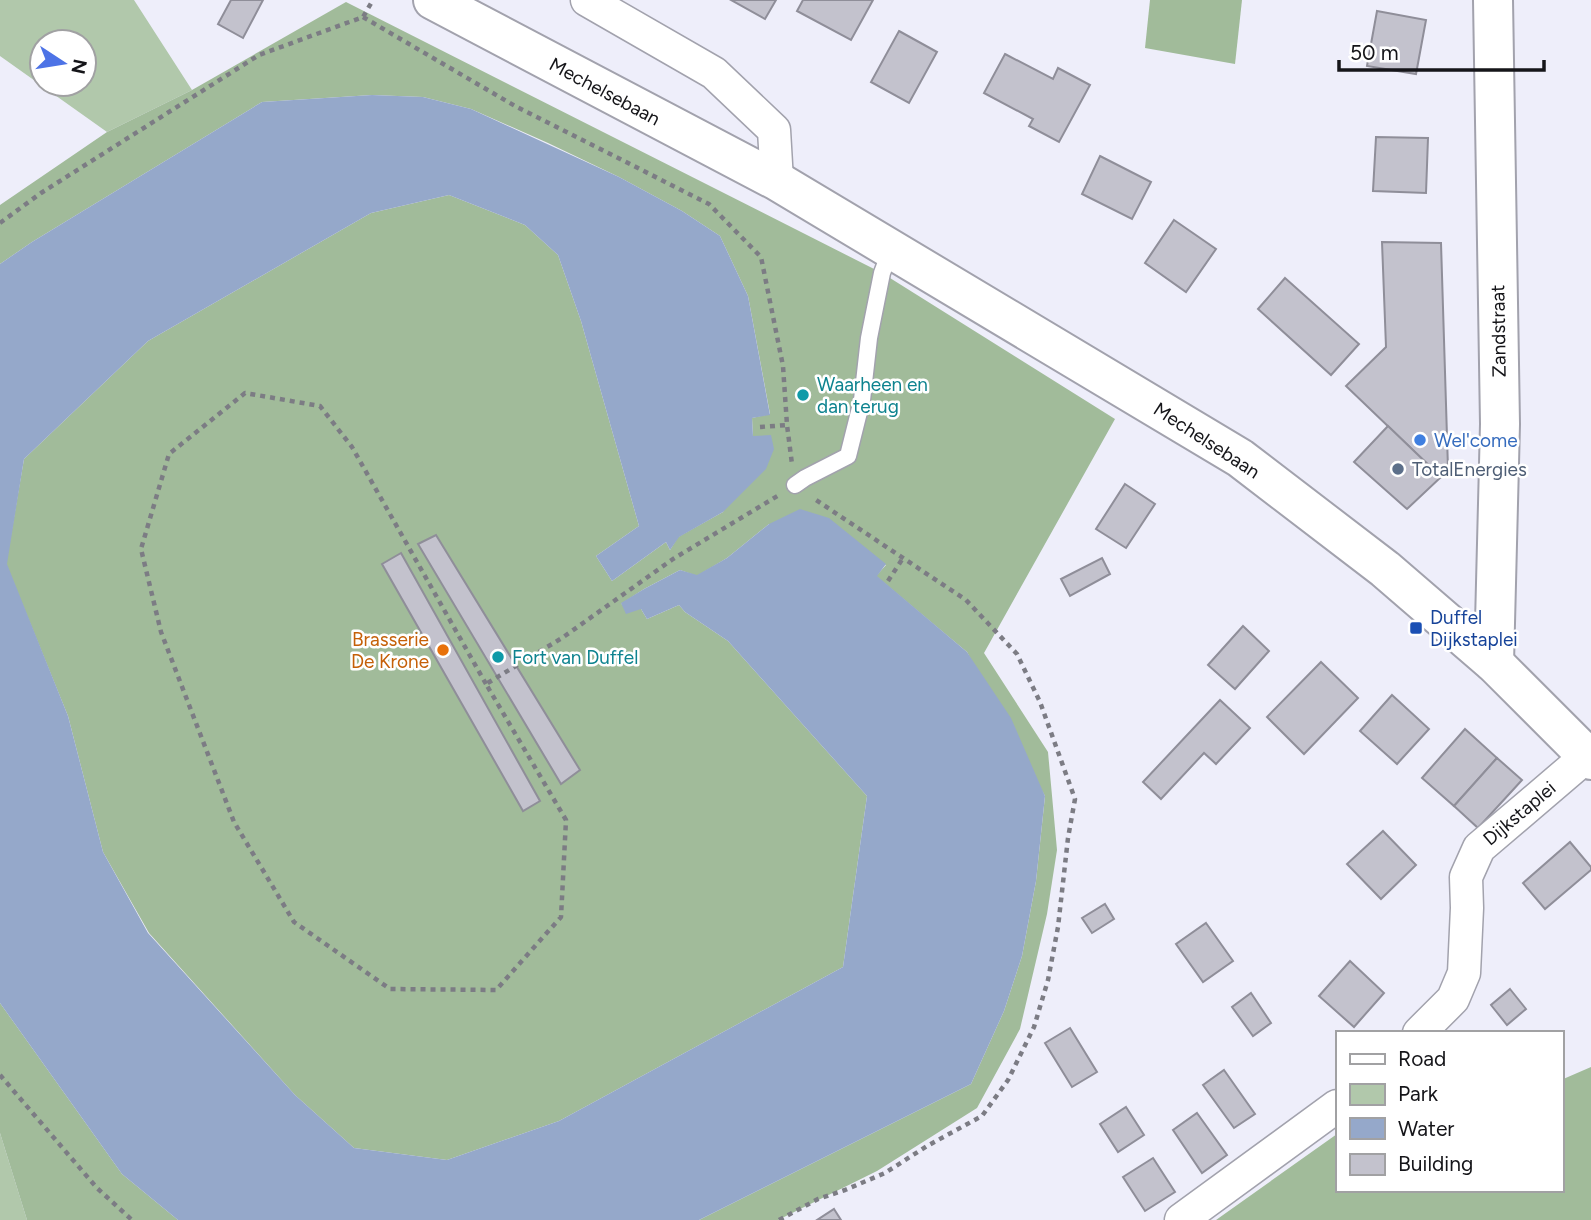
<svg xmlns="http://www.w3.org/2000/svg" width="1591" height="1220" font-family="Figtree,sans-serif">
  <rect width="100%" height="100%" fill="#eeeefa"/>
  <g fill="#b1c8ab" fill-rule="evenodd">
    <path d="M 0,0 L 134,0 L 192,90 L 107,132 L 0,56 ZM 42,42 L 84,42 L 84,84 L 42,84 Z"/>
    <polygon points="0,1133 27,1220 0,1220"/>
  </g>
  <g fill="#a1bb9a">
    <polygon points="1150,0 1242,0 1235,64 1145,48"/>
    <polygon points="346,2 882,273 1115,419 984,653 1048,752 1057,850 1047,914 1020,1029 977,1108 877,1171 778,1220 699,1220 971,1084 1004,1011 1022,956 1036,881 1045,796 967,652 876,576 886,565 769,524 727,558 697,576 680,570 644,589 621,604 641,609 647,619 679,605 685,612 728,641 867,796 843,967 559,1121 447,1160 354,1148 295,1095 149,933 103,852 68,716 6,564 24,459 148,341 371,213 449,195 525,225 558,255 581,321 639,526 596,556 612,581 666,542 670,550 678,537 723,512 753,437 752,418 770,414 748,296 720,236 682,211 619,177 548,143 471,109 423,97 372,95 262,102 32,242 0,264 0,205 107,132 192,90"/>
    <polygon points="0,1003 122,1174 178,1220 27,1220 0,1133"/>
    <polygon points="1591,1067 1591,1220 1216,1220 1337,1134 1337,1190 1561,1190 1561,1080"/>
  </g>
  <polygon fill="#95a8ca" points="372,95 423,97 471,109 619,177 682,211 720,236 748,296 770,415 752,418 753,436 771,435 774,449 766,469 723,512 679,537 670,550 666,542 612,581 596,556 639,526 581,321 558,255 525,225 449,195 371,213 148,341 24,459 7,564 68,716 103,852 148,933 295,1095 354,1148 447,1160 559,1121 843,967 867,796 728,641 685,612 679,605 647,619 641,609 626,614 621,603 644,589 680,570 697,575 727,558 769,524 800,509 829,518 886,564 877,576 967,652 1011,718 1045,796 1036,881 1022,956 1004,1011 971,1084 699,1220 178,1220 122,1174 0,1003 0,264 32,242 262,102"/>
  <g fill="#c3c2cd" stroke="#8f8e99" stroke-width="2">
    <polygon points="231,0 263,0 243,38 218,24"/>
    <polygon points="731,0 776,0 765,19"/>
    <polygon points="803,0 873,0 851,40 797,11"/>
    <polygon points="1377,11 1426,20 1416,74 1367,66"/>
    <polygon points="899,31 937,52 909,103 871,82"/>
    <polygon points="1005,54 1053,79 1058,68 1090,85 1059,142 1029,126 1033,119 984,93"/>
    <polygon points="1376,137 1428,138 1426,193 1373,191"/>
    <polygon points="1100,156 1151,182 1132,219 1082,194"/>
    <polygon points="1174,220 1216,249 1186,292 1145,263"/>
    <polygon points="1382,242 1441,243 1448,469 1441,477 1346,386 1386,347"/>
    <polygon points="1285,278 1359,344 1331,375 1258,309"/>
    <polygon points="1388,426 1441,477 1407,509 1354,462"/>
    <polygon points="1125,484 1155,504 1126,548 1096,529"/>
    <polygon points="436,535 580,770 561,784 418,544"/>
    <polygon points="401,553 540,801 523,811 382,564"/>
    <polygon points="1102,558 1110,574 1070,596 1061,579"/>
    <polygon points="1243,626 1269,651 1235,689 1208,665"/>
    <polygon points="1321,662 1358,698 1304,754 1267,717"/>
    <polygon points="1392,695 1429,729 1397,764 1360,731"/>
    <polygon points="1220,700 1250,728 1216,764 1204,753 1161,799 1143,782"/>
    <polygon points="1465,729 1497,758 1454,806 1422,778"/>
    <polygon points="1497,758 1522,780 1478,828 1454,806"/>
    <polygon points="1383,831 1416,865 1381,899 1347,864"/>
    <polygon points="1570,842 1591,867 1591,870 1545,909 1523,883"/>
    <polygon points="1105,904 1114,919 1092,933 1082,918"/>
    <polygon points="1206,923 1233,961 1203,982 1176,944"/>
    <polygon points="1350,961 1384,993 1354,1027 1319,996"/>
    <polygon points="1510,989 1526,1009 1507,1025 1491,1005"/>
    <polygon points="1251,993 1271,1023 1253,1036 1232,1007"/>
    <polygon points="1070,1028 1097,1072 1072,1087 1045,1043"/>
    <polygon points="1224,1070 1255,1114 1234,1128 1203,1085"/>
    <polygon points="1126,1107 1144,1135 1118,1152 1100,1124"/>
    <polygon points="1197,1113 1227,1155 1202,1173 1173,1130"/>
    <polygon points="1153,1158 1175,1192 1145,1211 1123,1177"/>
    <polygon points="834,1209 841,1220 817,1220"/>
  </g>
  <g fill="none" stroke-linecap="round" stroke-linejoin="round">
    <defs>
      <polyline id="lane" points="795,485 805,478 848,456 862,400 869,338 882,273 891,249"/>
      <g id="street">
        <polyline points="587,0 714,73 774,130 777,181"/>
        <polyline points="1419,1033 1453,999 1464,973 1467,908 1466,877 1479,848 1587,756"/>
        <polyline points="1181,1220 1337,1106"/>
      </g>
      <polyline id="secondary" points="1493,0 1500,424 1494,663"/>
      <polyline id="primary" points="433,0 777,181 1240,458 1385,569 1494,663 1591,760"/>
    </defs>
    <use href="#lane" stroke="#a2a2ad" stroke-width="19"/>
    <use href="#street" stroke="#a2a2ad" stroke-width="35"/>
    <use href="#secondary" stroke="#a2a2ad" stroke-width="42"/>
    <use href="#primary" stroke="#a2a2ad" stroke-width="42"/>
    <g stroke="#7c7c84" stroke-width="4.5" stroke-dasharray="5 5" stroke-linecap="butt">
      <polyline points="363,17 515,106 709,204 761,257 783,366 787,425 792,464"/>
      <polyline points="0,223 41,193 259,55 363,17 373,0"/>
      <polyline points="760,427 787,425"/>
      <polyline points="888,581 903,558"/>
      <polyline points="486,684 352,447 320,406 245,393 169,454 141,549 161,632 234,822 294,922 390,989 496,990 561,917 566,820 486,684 562,638 673,559 779,495"/>
      <polyline points="0,1075 97,1188 132,1220"/>
      <polyline points="779,1220 818,1199 845,1190 885,1173 927,1146 982,1116 1008,1080 1034,1027 1048,980 1058,927 1068,838 1075,799 1040,702 1017,654 966,600 813,498"/>
    </g>
    <use href="#lane" stroke="#fff" stroke-width="16"/>
    <use href="#street" stroke="#fff" stroke-width="32"/>
    <use href="#secondary" stroke="#fff" stroke-width="38"/>
    <use href="#primary" stroke="#fff" stroke-width="38"/>
  </g>
  <g fill="#0f9aa8" stroke="#fff" stroke-width="2.5">
    <circle cx="803" cy="395" r="7"/>
    <circle cx="498" cy="657" r="7"/>
  </g>
  <circle fill="#3f7fe0" stroke="#fff" stroke-width="2.5" cx="1420" cy="440" r="7"/>
  <circle fill="#5c6f8a" stroke="#fff" stroke-width="2.5" cx="1398" cy="469" r="7"/>
  <rect fill="#1a4fb4" stroke="#fff" stroke-width="2.5" x="1409" y="621" width="14" height="14" rx="3.5"/>
  <circle fill="#e8710a" stroke="#fff" stroke-width="2.5" cx="443" cy="650" r="7"/>
  <g text-anchor="middle" stroke-width="5" stroke-linejoin="round" paint-order="stroke">
    <g font-size="19" fill="#151519" stroke="#fff">
      <text transform="translate(605 91) rotate(28)" y="7">Mechelsebaan</text>
      <text transform="translate(1498 331) rotate(-91)" y="7">Zandstraat</text>
      <text transform="translate(1207 440) rotate(33)" y="7">Mechelsebaan</text>
      <text transform="translate(1519 813) rotate(-40)" y="7">Dijkstaplei</text>
    </g>
    <g font-size="19" fill="#0d838f" stroke="#fff" text-anchor="start">
      <text x="817" y="391">Waarheen en<tspan x="817" dy="22">dan terug</tspan></text>
      <text x="512" y="664">Fort van Duffel</text>
    </g>
    <g font-size="19" fill="#366cbe" stroke="#fff" text-anchor="start">
      <text x="1434" y="447">Wel'come</text>
    </g>
    <g font-size="19" fill="#4e5e75" stroke="#fff" text-anchor="start">
      <text x="1412" y="476">TotalEnergies</text>
    </g>
    <g font-size="19" fill="#164399" stroke="#fff" text-anchor="start">
      <text x="1430" y="624">Duffel<tspan x="1430" dy="22">Dijkstaplei</tspan></text>
    </g>
    <g font-size="19" fill="#c56008" stroke="#fff" text-anchor="end">
      <text x="429" y="646">Brasserie<tspan x="429" dy="22">De Krone</tspan></text>
    </g>
  </g>
  <rect x="1336" y="1031" width="228" height="161" fill="#ffffff" stroke="#a1a1a3" stroke-width="2"/>
  <rect x="1350" y="1054" width="35" height="10" fill="#ffffff" stroke="#a1a1a3" stroke-width="2"/>
  <text x="1398" y="1066" font-size="21" fill="#151519">Road</text>
  <rect x="1350" y="1084" width="35" height="21" fill="#b1c8ab" stroke="#a1a1a3" stroke-width="2"/>
  <text x="1398" y="1101" font-size="21" fill="#151519">Park</text>
  <rect x="1350" y="1118" width="35" height="21" fill="#95a8ca" stroke="#a1a1a3" stroke-width="2"/>
  <text x="1398" y="1136" font-size="21" fill="#151519">Water</text>
  <rect x="1350" y="1154" width="35" height="21" fill="#c3c2cd" stroke="#a1a1a3" stroke-width="2"/>
  <text x="1398" y="1171" font-size="21" fill="#151519">Building</text>
  <g transform="translate(63 63) rotate(102)"><circle r="33" fill="#ffffff" stroke="#a1a1a3" stroke-width="2"/>
  <path d="M0-5L12 26L0 18L-12 26Z" fill="#4d73e6"/>
  <text y="-10" font-size="19" font-weight="bold" text-anchor="middle" fill="#151519">N</text>
  </g>
  <path d="M1339 60v10h205v-10" fill="none" stroke="#151519" stroke-width="3.5"/>
  <text x="1350" y="60" font-size="21" fill="#151519" stroke="#ffffff" stroke-width="5" paint-order="stroke">50 m</text>
</svg>
